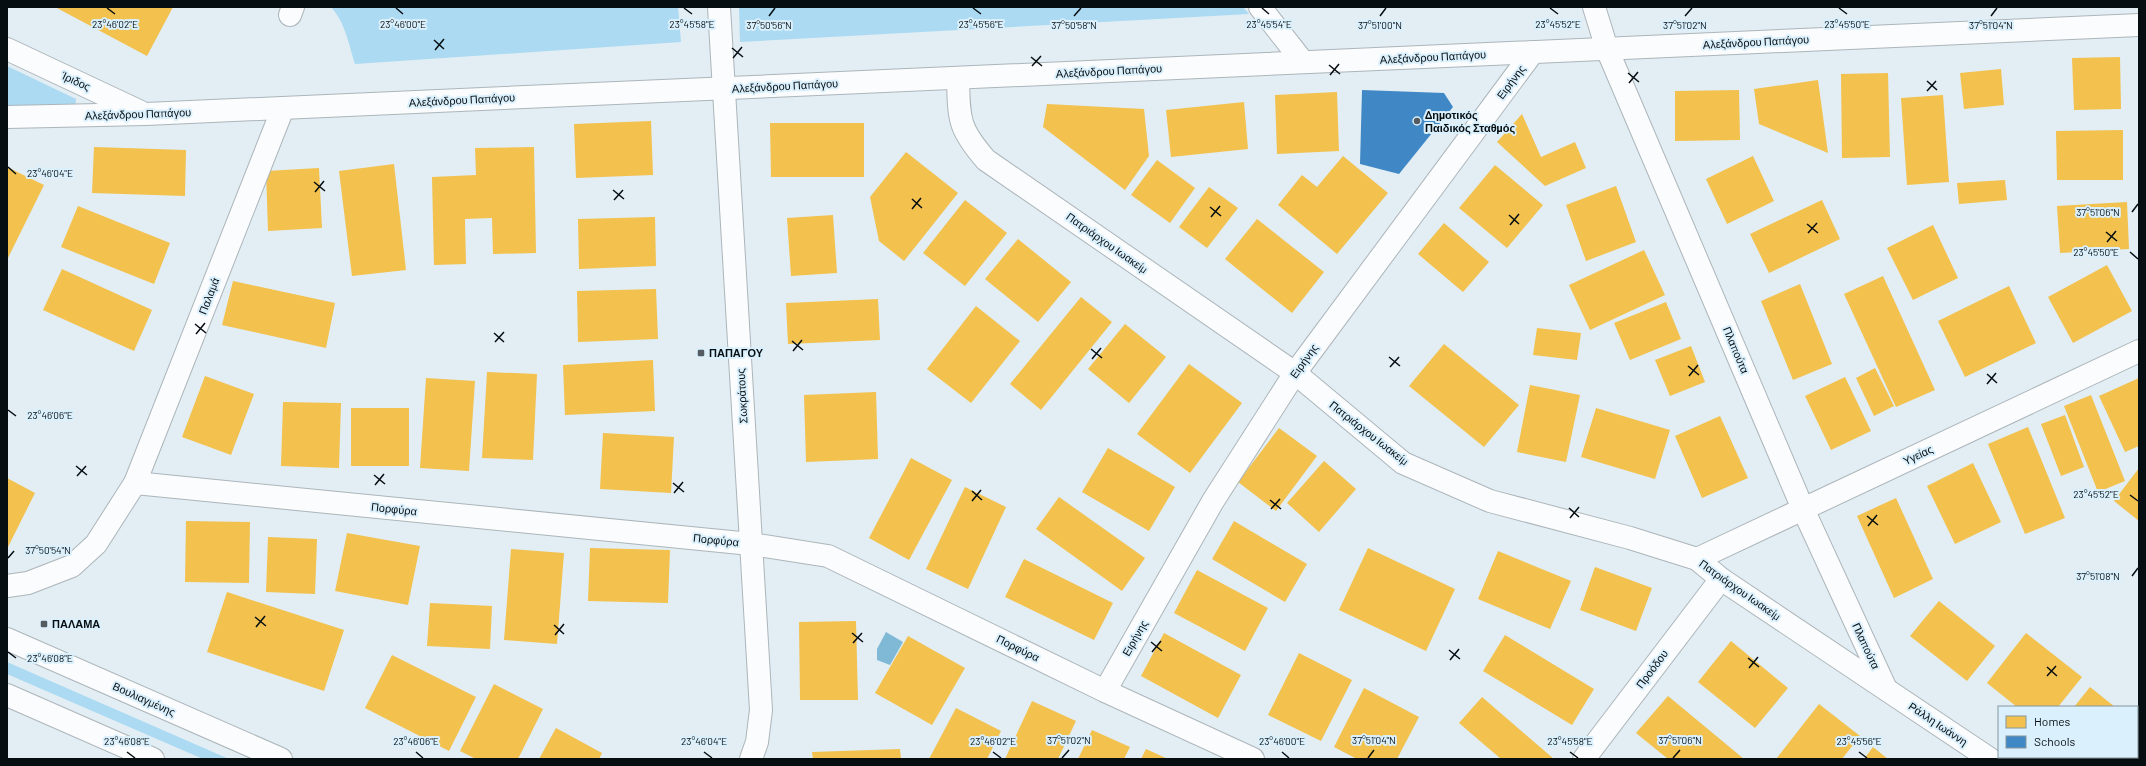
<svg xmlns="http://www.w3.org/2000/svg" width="2146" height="766" font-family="Barlow,sans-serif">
  <rect width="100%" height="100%" fill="#e2eef4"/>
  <g fill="#abdaf2">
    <path d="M 331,7 L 678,7 L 681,42 L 355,64 C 349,45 345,22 331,7 Z"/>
    <polygon points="739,7 1243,7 1249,14 740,42"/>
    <polygon points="7,66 76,99 75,110 7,107"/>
    <polygon points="7,662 229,759 203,759 7,674"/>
  </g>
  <polygon fill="#7fb9d6" points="886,632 903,642 890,665 877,660 877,649"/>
  <g fill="#f2c14e">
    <polygon points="55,7 173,7 147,56"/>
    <polygon points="2120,57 2121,109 2074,110 2072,58"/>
    <polygon points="2001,69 2004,105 1964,109 1960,73"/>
    <polygon points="1888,73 1890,157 1842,158 1841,74"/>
    <polygon points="1818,80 1828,153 1759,124 1754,89"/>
    <polygon points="1739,90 1740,140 1675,141 1675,91"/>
    <polygon points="1337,92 1339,151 1277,154 1275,95"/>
    <polygon points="1943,95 1949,182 1907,185 1901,98"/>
    <polygon points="1244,102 1248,149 1171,157 1166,110"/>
    <polygon points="1047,104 1144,109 1149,156 1125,190 1043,127"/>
    <polygon points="1522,114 1541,157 1575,142 1586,168 1545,186 1497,142"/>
    <polygon points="651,121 653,175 576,178 574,124"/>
    <polygon points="770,123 864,123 864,177 771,177"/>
    <polygon points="2123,130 2123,180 2057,180 2056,131"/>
    <polygon points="94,147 186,150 185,196 92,193"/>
    <polygon points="534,147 536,253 493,254 492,218 465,219 466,264 434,265 432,177 476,175 475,148"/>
    <polygon points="906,152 958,193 904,261 879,241 870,197"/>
    <polygon points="1343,156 1388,193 1337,254 1278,205 1302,175 1317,187"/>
    <polygon points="1753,156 1774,201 1727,224 1706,179"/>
    <polygon points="1157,160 1195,188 1170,223 1131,195"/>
    <polygon points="394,164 406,270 352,276 339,171"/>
    <polygon points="1495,165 1543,205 1507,248 1459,208"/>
    <polygon points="7,167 44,185 7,260"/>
    <polygon points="319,168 322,228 268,231 266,171"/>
    <polygon points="2005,180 2007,200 1959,204 1957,183"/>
    <polygon points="1616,186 1636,242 1586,261 1566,205"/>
    <polygon points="1209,187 1238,208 1207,248 1179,227"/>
    <polygon points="965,200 1007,233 965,286 923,253"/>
    <polygon points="1822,200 1840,239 1769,273 1750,234"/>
    <polygon points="2127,202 2129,249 2060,253 2057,206"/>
    <polygon points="78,206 170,243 154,284 61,247"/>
    <polygon points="833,215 837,273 791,276 787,218"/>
    <polygon points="655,217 656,266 579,269 578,219"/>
    <polygon points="1257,219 1324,272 1292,313 1225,259"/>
    <polygon points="1444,223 1489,262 1463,292 1418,254"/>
    <polygon points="1933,225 1958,278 1913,300 1887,248"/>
    <polygon points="1018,239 1071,282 1038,322 985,279"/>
    <polygon points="1644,250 1665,295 1590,330 1569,285"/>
    <polygon points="2107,265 2132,311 2073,343 2048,297"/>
    <polygon points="62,269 152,310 134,351 43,310"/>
    <polygon points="1883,276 1935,390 1896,407 1844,294"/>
    <polygon points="233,281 335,303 326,348 222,325"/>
    <polygon points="1800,284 1832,364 1793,380 1761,301"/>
    <polygon points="2009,286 2036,343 1965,377 1938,321"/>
    <polygon points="656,289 658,339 578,342 577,291"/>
    <polygon points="1081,297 1112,322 1041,410 1010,384"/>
    <polygon points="878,299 880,340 788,344 786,303"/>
    <polygon points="1666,302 1681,339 1630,360 1614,323"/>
    <polygon points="976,306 1020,341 971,403 927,369"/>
    <polygon points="1125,324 1166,357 1129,403 1088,369"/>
    <polygon points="1537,328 1581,333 1577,360 1533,355"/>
    <polygon points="1444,344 1519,405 1484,447 1409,386"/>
    <polygon points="1691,346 1705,382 1670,396 1655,360"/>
    <polygon points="653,360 655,411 565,415 563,365"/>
    <polygon points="1189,364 1242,403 1190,473 1137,434"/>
    <polygon points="1875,368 1894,406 1874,416 1856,378"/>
    <polygon points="487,372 537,374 533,460 482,458"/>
    <polygon points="205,376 254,394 231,455 182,437"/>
    <polygon points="1845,377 1871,431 1831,450 1805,396"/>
    <polygon points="426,378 475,381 469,471 420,468"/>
    <polygon points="2139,378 2139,446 2125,452 2099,396"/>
    <polygon points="1530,385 1580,395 1566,462 1517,452"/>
    <polygon points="876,392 878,459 806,462 804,395"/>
    <polygon points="2091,395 2125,481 2098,492 2064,406"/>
    <polygon points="283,402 341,403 339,468 281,466"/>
    <rect x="351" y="408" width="58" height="58"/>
    <polygon points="1596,408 1670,430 1655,479 1581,457"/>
    <polygon points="2065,415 2084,467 2061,476 2041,424"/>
    <polygon points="1720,416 1748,478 1702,498 1675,436"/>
    <polygon points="2028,427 2065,518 2025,534 1988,444"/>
    <polygon points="1279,428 1317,456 1276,511 1238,482"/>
    <polygon points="603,433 674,437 671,493 600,489"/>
    <polygon points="1108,448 1175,487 1149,531 1082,492"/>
    <polygon points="911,458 952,480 909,560 869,538"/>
    <polygon points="1324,461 1356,489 1319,532 1287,503"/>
    <polygon points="1973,463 2001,522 1955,544 1927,486"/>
    <polygon points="2139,468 2139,521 2114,501"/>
    <polygon points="7,478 35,493 7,549"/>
    <polygon points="965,487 1006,507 968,589 926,569"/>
    <polygon points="1059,497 1145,558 1122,591 1036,529"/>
    <polygon points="1896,498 1933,579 1894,598 1857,516"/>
    <polygon points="186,521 250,522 249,583 185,582"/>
    <polygon points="1234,521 1307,564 1285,602 1212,559"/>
    <polygon points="347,533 420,546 408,605 335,591"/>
    <polygon points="268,537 317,539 315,594 266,592"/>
    <polygon points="590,548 670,550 668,603 588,601"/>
    <polygon points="1368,548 1455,589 1426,651 1339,610"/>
    <polygon points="511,549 564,553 557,644 504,640"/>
    <polygon points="1498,551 1571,581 1550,629 1478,599"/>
    <polygon points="1024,559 1113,603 1094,640 1005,597"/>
    <polygon points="1595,567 1652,588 1636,631 1580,610"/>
    <polygon points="1197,570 1268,608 1245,651 1174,613"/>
    <polygon points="227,592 344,630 324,691 207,652"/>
    <polygon points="1939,601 1995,646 1967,681 1910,636"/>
    <polygon points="430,603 492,606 490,649 427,646"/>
    <polygon points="856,621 858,700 800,700 799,622"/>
    <polygon points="1164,633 1241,675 1218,718 1141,676"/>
    <polygon points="2026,633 2082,677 2058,707 2017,707 1987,683"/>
    <polygon points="1505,635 1594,689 1572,725 1483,671"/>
    <polygon points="908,636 965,668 932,725 875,693"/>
    <polygon points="1731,641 1788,688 1755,728 1698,682"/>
    <polygon points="1299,653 1352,680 1321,741 1268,715"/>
    <polygon points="392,655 476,697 449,751 365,708"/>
    <polygon points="494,684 543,709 518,759 476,759 460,751"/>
    <polygon points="2090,687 2115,707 2074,707"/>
    <polygon points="1364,688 1419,717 1397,759 1357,759 1334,747"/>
    <polygon points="1668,696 1744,759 1668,759 1636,733"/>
    <polygon points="1482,697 1554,759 1501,759 1459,723"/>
    <polygon points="1032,701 1076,721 1058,759 1005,759"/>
    <polygon points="1819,704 1860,736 1842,759 1776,759"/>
    <polygon points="956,708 1001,731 987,759 929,759"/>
    <polygon points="556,728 602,753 599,759 539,759"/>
    <polygon points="1092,730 1130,747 1124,759 1078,759"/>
    <polygon points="2137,741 2139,742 2139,759 2112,759 2113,757 2137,757"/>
    <polygon points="1873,747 1888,759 1864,759"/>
    <polygon points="900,749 901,759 813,759 812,752"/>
    <polygon points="1146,749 1168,759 1141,759"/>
  </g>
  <polygon fill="#3f88c5" points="1362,90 1444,93 1453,107 1399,174 1360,164"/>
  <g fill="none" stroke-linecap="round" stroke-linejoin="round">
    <defs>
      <g id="minor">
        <polyline points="719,7 761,710 757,742 751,759"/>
        <polyline points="1260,7 1303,62"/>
        <polyline points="1594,7 1607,49 1803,509 1886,689"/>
        <polyline points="290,15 293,7"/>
        <polyline points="7,49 141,112"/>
        <path d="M 958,78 C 959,119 958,128 986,160 L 1295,373 L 1403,463 L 1490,501 L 1630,538 L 1697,559 L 1721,579 L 1990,759"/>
        <polyline points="7,117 146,114 2139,25"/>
        <polyline points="135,483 751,544 828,556 1105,691 1253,759"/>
        <polyline points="1697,559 2139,351"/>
        <polyline points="7,586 28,583 72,566 96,544 135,483 283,108"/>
        <polyline points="1105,691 1213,501 1295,373 1533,52"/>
        <polyline points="1584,759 1721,579"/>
      </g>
      <g id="major">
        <polyline points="7,639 281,759"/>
        <polyline points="7,695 153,759"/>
      </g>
    </defs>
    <use href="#minor" stroke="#acb5ba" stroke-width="24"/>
    <use href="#major" stroke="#acb5ba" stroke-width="24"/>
    <use href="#minor" stroke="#fbfcfd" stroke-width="22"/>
    <use href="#major" stroke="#fbfcfd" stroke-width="22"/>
  </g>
  <path fill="none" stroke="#070e12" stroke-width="1.5" d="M 107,8 L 115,14M 396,8 L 403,14M 684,8 L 692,14M 973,8 L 981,14M 1262,8 L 1269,14M 1550,8 L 1558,14M 1839,8 L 1847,14M 769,16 L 775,8M 1074,16 L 1081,8M 1380,16 L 1386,8M 1685,16 L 1692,8M 1991,16 L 1997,8M 434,40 L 444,49M 732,48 L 743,57M 435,50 L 444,39M 1031,57 L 1042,66M 733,58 L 742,47M 1329,65 L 1340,74M 1032,66 L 1041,56M 1628,73 L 1639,82M 1330,75 L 1339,64M 1927,81 L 1937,90M 1629,83 L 1638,72M 1927,91 L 1936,81M 8,167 L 16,174M 314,182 L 325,191M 613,190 L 624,199M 315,192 L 324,181M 912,199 L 922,208M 614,200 L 623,190M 1210,207 L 1221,216M 912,209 L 921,198M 2132,212 L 2138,204M 1509,215 L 1519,224M 1211,217 L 1220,206M 1807,224 L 1818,233M 1510,225 L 1519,214M 2106,232 L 2117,241M 1808,233 L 1817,223M 2107,242 L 2116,231M 2130,252 L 2138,259M 195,324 L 206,333M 494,333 L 504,342M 196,334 L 205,323M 792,341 L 803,350M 495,342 L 504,332M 1091,349 L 1102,358M 793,351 L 802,340M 1389,357 L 1400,366M 1092,359 L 1101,348M 1688,366 L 1699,375M 1390,367 L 1399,357M 1987,374 L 1997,383M 1689,376 L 1698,365M 1987,384 L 1996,373M 8,410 L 16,416M 76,466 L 87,475M 374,475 L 385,484M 77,476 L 86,466M 673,483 L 684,492M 375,485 L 384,474M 972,491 L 982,500M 674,493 L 683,482M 2130,495 L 2138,501M 1270,500 L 1281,509M 972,501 L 981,490M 1569,508 L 1579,517M 1271,509 L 1280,499M 1867,516 L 1878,525M 1570,518 L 1579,507M 1868,526 L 1877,515M 8,558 L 14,551M 2132,576 L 2138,568M 255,617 L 266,626M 554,625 L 564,634M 256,627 L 265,616M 852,633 L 863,642M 555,635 L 564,624M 1151,642 L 1162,651M 853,643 L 862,633M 1449,650 L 1460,659M 8,652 L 16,658M 1152,652 L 1161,641M 1748,658 L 1759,667M 1450,660 L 1459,649M 2047,667 L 2057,676M 1749,668 L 1758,657M 2047,676 L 2056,666M 127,752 L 135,758M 416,752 L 423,758M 704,752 L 712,758M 993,752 L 1001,758M 1282,752 L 1289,758M 1570,752 L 1578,758M 1859,752 L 1867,758M 1062,758 L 1069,750M 1368,758 L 1374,750M 1673,758 L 1680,750"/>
  <g fill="#545c61" stroke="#daf0fc" stroke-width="1.5">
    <circle cx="1417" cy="121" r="4"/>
    <rect x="697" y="349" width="8" height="8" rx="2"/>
    <rect x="40" y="620" width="8" height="8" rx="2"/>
  </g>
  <g text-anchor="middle" stroke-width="4" stroke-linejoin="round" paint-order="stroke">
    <g font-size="11" fill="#070e12" stroke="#daf0fc">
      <text transform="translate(1756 42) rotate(-3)" y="4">Αλεξάνδρου Παπάγου</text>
      <text transform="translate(1433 57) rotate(-3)" y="4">Αλεξάνδρου Παπάγου</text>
      <text transform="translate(1109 71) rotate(-3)" y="4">Αλεξάνδρου Παπάγου</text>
      <text transform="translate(76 81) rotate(25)" y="4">Ίριδος</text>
      <text transform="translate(1511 82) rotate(-53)" y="4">Ειρήνης</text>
      <text transform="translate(785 86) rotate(-3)" y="4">Αλεξάνδρου Παπάγου</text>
      <text transform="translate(462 100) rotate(-3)" y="4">Αλεξάνδρου Παπάγου</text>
      <text transform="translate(138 114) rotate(-2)" y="4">Αλεξάνδρου Παπάγου</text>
      <text transform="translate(1107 243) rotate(35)" y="4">Πατριάρχου Ιωακείμ</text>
      <text transform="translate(209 296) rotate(-69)" y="4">Παλαμά</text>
      <text transform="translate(1736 350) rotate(67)" y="4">Πλαπούτα</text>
      <text transform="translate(1304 361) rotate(-54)" y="4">Ειρήνης</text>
      <text transform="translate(742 396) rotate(-93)" y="4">Σωκράτους</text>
      <text transform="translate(1369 433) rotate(38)" y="4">Πατριάρχου Ιωακείμ</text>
      <text transform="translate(1918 455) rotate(-25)" y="4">Υγείας</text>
      <text transform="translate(394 509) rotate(6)" y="4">Πορφύρα</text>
      <text transform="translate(716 540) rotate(6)" y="4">Πορφύρα</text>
      <text transform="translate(1740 590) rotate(35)" y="4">Πατριάρχου Ιωακείμ</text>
      <text transform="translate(1135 638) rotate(-60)" y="4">Ειρήνης</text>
      <text transform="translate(1866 646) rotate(65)" y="4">Πλαπούτα</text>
      <text transform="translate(1018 648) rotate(26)" y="4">Πορφύρα</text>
      <text transform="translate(1652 669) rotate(-53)" y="4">Προόδου</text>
      <text transform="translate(144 699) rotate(24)" y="4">Βουλιαγμένης</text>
      <text transform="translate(1938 724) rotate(34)" y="4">Ράλλη Ιωάννη</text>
    </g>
    <g font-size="11" font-weight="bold" fill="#070e12" stroke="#daf0fc" text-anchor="start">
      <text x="1425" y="119">Δημοτικός<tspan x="1425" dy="13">Παιδικός Σταθμός</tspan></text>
      <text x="709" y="357">ΠΑΠΑΓΟΥ</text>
      <text x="52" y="628">ΠΑΛΑΜΑ</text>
    </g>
  </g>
  <g font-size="10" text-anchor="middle" fill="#070e12" stroke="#daf0fc" stroke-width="4" stroke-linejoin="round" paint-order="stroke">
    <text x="1269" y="28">23°45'54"E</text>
    <text x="1847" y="28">23°45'50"E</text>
    <text x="115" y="28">23°46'02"E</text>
    <text x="403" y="28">23°46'00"E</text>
    <text x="692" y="28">23°45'58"E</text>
    <text x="981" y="28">23°45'56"E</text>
    <text x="1558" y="28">23°45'52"E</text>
    <text x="769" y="29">37°50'56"N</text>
    <text x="1074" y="29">37°50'58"N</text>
    <text x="1380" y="29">37°51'00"N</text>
    <text x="1685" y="29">37°51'02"N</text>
    <text x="1991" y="29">37°51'04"N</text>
    <text x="50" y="177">23°46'04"E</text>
    <text x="2098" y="216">37°51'06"N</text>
    <text x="2096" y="256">23°45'50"E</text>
    <text x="50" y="419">23°46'06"E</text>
    <text x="2096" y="498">23°45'52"E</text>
    <text x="48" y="554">37°50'54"N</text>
    <text x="2098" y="580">37°51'08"N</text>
    <text x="50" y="662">23°46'08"E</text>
    <text x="1069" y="744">37°51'02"N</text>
    <text x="1374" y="744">37°51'04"N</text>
    <text x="1680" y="744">37°51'06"N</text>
    <text x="127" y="745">23°46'08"E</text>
    <text x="416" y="745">23°46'06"E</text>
    <text x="704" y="745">23°46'04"E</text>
    <text x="993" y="745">23°46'02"E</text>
    <text x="1282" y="745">23°46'00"E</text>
    <text x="1570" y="745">23°45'58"E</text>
    <text x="1859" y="745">23°45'56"E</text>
  </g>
  <rect width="2146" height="766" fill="none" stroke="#070e12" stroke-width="16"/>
  <rect x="1998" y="706" width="140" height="52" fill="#daf0fc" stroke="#86969e"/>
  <rect x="2006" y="716" width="20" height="12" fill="#f2c14e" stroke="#86969e"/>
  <text x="2034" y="726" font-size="12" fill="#070e12">Homes</text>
  <rect x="2006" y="736" width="20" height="12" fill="#3f88c5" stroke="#86969e"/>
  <text x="2034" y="746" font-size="12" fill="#070e12">Schools</text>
</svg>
